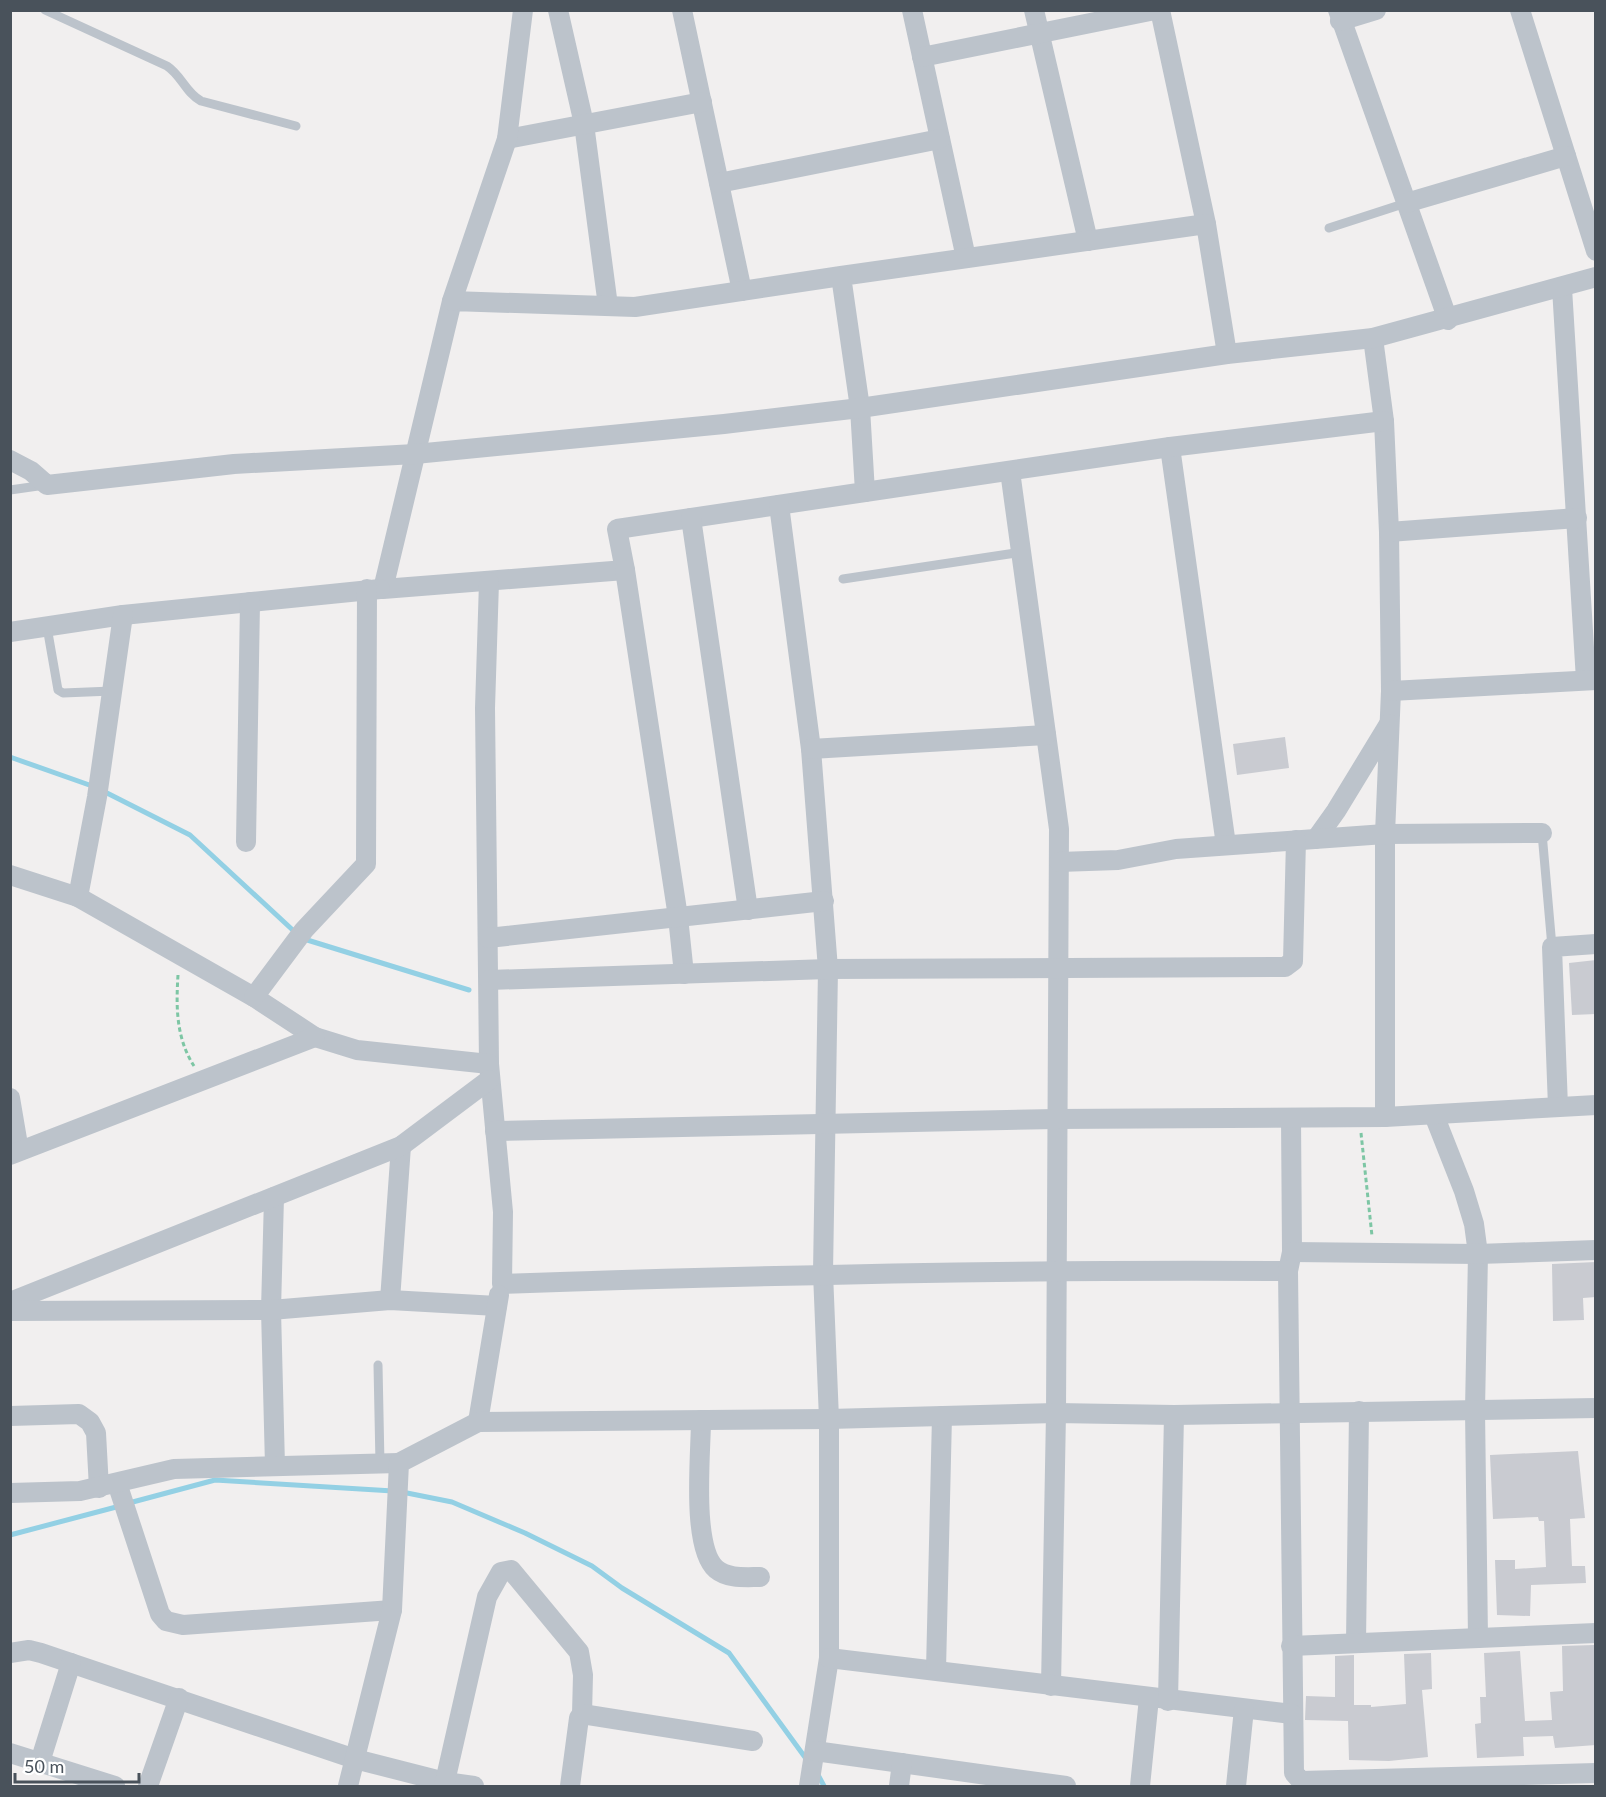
<svg xmlns="http://www.w3.org/2000/svg" width="1606" height="1797" font-family="Lato,sans-serif">
  <rect width="100%" height="100%" fill="#f1efef"/>
  <g fill="none" stroke-linecap="round" stroke-linejoin="round">
    <g stroke="#93d0e4" stroke-width="5">
      <polyline points="10,757 95,787"/>
      <polyline points="103,791 190,835 297,934"/>
      <polyline points="304,939 469,990"/>
      <polyline points="402,1492 452,1502 525,1533 592,1566 622,1588 729,1653 807,1760"/>
      <polyline points="129,1503 215,1480 393,1491"/>
      <polyline points="10,1535 120,1506"/>
      <polyline points="817,1773 824,1786"/>
    </g>
  </g>
  <g fill="#c9cbd1">
    <polygon points="1285,737 1289,768 1237,775 1233,744"/>
    <polygon points="1596,960 1596,1014 1572,1015 1569,963"/>
    <polygon points="1596,1262 1596,1297 1583,1298 1584,1320 1553,1321 1552,1264"/>
    <polygon points="1578,1451 1585,1518 1570,1519 1572,1566 1585,1566 1586,1583 1531,1585 1530,1616 1497,1615 1495,1560 1515,1560 1515,1569 1546,1567 1544,1521 1539,1521 1538,1517 1493,1519 1490,1455"/>
    <polygon points="1594,1645 1596,1745 1555,1748 1553,1736 1523,1737 1524,1756 1477,1758 1475,1724 1481,1723 1480,1697 1486,1697 1484,1653 1520,1651 1525,1721 1552,1720 1550,1692 1563,1691 1562,1646"/>
    <polygon points="1431,1653 1432,1689 1422,1690 1428,1757 1389,1761 1349,1760 1348,1721 1305,1720 1306,1696 1335,1697 1335,1656 1354,1655 1354,1705 1371,1705 1371,1707 1406,1704 1404,1654"/>
  </g>
  <g fill="none" stroke-linecap="round" stroke-linejoin="round">
    <g stroke="#7dc6a4" stroke-width="3" stroke-dasharray="4.5 3" stroke-linecap="butt">
      <path d="M 178,975 C 176,1007 176,1038 194,1066"/>
      <polyline points="1361,1133 1372,1236"/>
    </g>
    <g stroke="#bcc3cb" stroke-width="9">
      <path d="M 45,10 L 167,66 C 182,76 185,92 201,101 L 296,126"/>
      <polyline points="1329,228 1406,203"/>
      <polyline points="10,490 45,485"/>
      <polyline points="843,579 1022,552"/>
      <polyline points="47,627 58,690 63,693 112,691"/>
      <polyline points="1542,833 1552,947"/>
      <polyline points="378,1365 380,1464"/>
    </g>
    <g stroke="#bcc3cb" stroke-width="20">
      <polyline points="558,10 584,124 608,306"/>
      <polyline points="682,10 742,291"/>
      <polyline points="912,10 966,258"/>
      <polyline points="1034,10 1088,241"/>
      <polyline points="1160,10 1206,224"/>
      <polyline points="1338,10 1448,320"/>
      <polyline points="1520,10 1596,251"/>
      <polyline points="1340,21 1376,10"/>
      <polyline points="922,57 1155,10"/>
      <polyline points="507,139 702,102"/>
      <polyline points="719,183 940,139"/>
      <polyline points="1406,203 1566,156"/>
      <polyline points="841,276 635,307 452,301 383,589 625,570 617,529 865,492 860,408 841,276 1206,224 1227,354"/>
      <polyline points="1562,288 1586,680"/>
      <polyline points="452,301 507,139 523,10"/>
      <polyline points="1373,338 1384,421 1389,532 1391,691 1385,834 1385,1117"/>
      <polyline points="1170,447 1226,845"/>
      <polyline points="10,460 31,471 47,485 234,464 415,454 724,424 860,408 1227,354 1373,338 1596,277"/>
      <polyline points="1010,471 1059,829 1056,1413 1051,1686"/>
      <polyline points="865,492 1170,447 1384,421"/>
      <polyline points="779,505 811,749 828,969 823,1273 829,1419 829,1658 809,1786"/>
      <polyline points="691,518 748,910"/>
      <polyline points="1389,532 1577,518"/>
      <polyline points="625,570 678,917 684,974"/>
      <path d="M 489,582 L 485,708 L 489,1064 L 503,1212 L 502,1284 C 764,1275 1025,1269 1288,1271"/>
      <polyline points="10,632 123,615 380,589"/>
      <polyline points="1391,691 1596,680"/>
      <polyline points="811,749 1046,735"/>
      <polyline points="1316,839 1336,811 1389,724"/>
      <polyline points="246,842 250,602"/>
      <polyline points="1059,862 1118,860 1176,849 1385,834 1542,833"/>
      <polyline points="10,875 78,897 254,997 315,1037 357,1050 489,1064"/>
      <polyline points="78,897 97,797 123,615"/>
      <polyline points="488,938 824,901"/>
      <polyline points="489,980 828,969 1285,967 1293,961 1296,840"/>
      <polyline points="254,997 304,930 366,864 367,589"/>
      <polyline points="10,1098 19,1151"/>
      <polyline points="1558,1107 1552,947 1596,944"/>
      <polyline points="1434,1115 1464,1191 1474,1224 1478,1254 1475,1410 1478,1638"/>
      <polyline points="1291,1118 1292,1252 1288,1271 1294,1773 1301,1781 1596,1773"/>
      <polyline points="495,1131 1056,1119 1385,1117 1596,1105"/>
      <polyline points="10,1155 315,1037"/>
      <polyline points="274,1197 271,1310 275,1466"/>
      <polyline points="1292,1252 1478,1254 1596,1250"/>
      <polyline points="390,1300 401,1146"/>
      <polyline points="10,1302 401,1146 489,1080"/>
      <polyline points="10,1311 271,1310 390,1300 497,1306"/>
      <polyline points="10,1416 79,1414 90,1422 96,1433 99,1488"/>
      <path d="M 701,1420 C 701,1452 691,1547 716,1569 C 728,1579 745,1577 760,1577"/>
      <polyline points="478,1422 499,1295"/>
      <polyline points="117,1483 160,1614 166,1621 183,1625 392,1610"/>
      <polyline points="10,1493 80,1491 174,1469 399,1463"/>
      <polyline points="1356,1643 1359,1411"/>
      <polyline points="1291,1646 1596,1633"/>
      <polyline points="10,1653 29,1650 41,1653 355,1759 445,1782 474,1786"/>
      <polyline points="829,1658 1292,1714"/>
      <polyline points="936,1670 942,1416"/>
      <polyline points="1168,1701 1174,1415"/>
      <polyline points="815,1751 1066,1786"/>
      <polyline points="10,1753 115,1786"/>
      <polyline points="40,1762 71,1663"/>
      <polyline points="148,1786 179,1698"/>
      <polyline points="348,1786 392,1610 399,1463 478,1422 829,1419 1056,1413 1174,1415 1596,1408"/>
      <polyline points="444,1786 487,1597 501,1572 511,1570 579,1652 583,1675 582,1714"/>
      <polyline points="570,1786 579,1718 582,1714 753,1741"/>
      <polyline points="899,1786 902,1763"/>
      <polyline points="1140,1786 1149,1698"/>
      <polyline points="1236,1786 1244,1709"/>
    </g>
  </g>
  <rect width="1606" height="1797" fill="none" stroke="#49525b" stroke-width="24"/>
  <path d="M15 1773v9h124v-9" fill="none" stroke="#49525b" stroke-width="3"/>
  <text x="24" y="1773" font-size="18" fill="#49525b" stroke="#ffffff" stroke-width="4.5" paint-order="stroke">50 m</text>
</svg>
